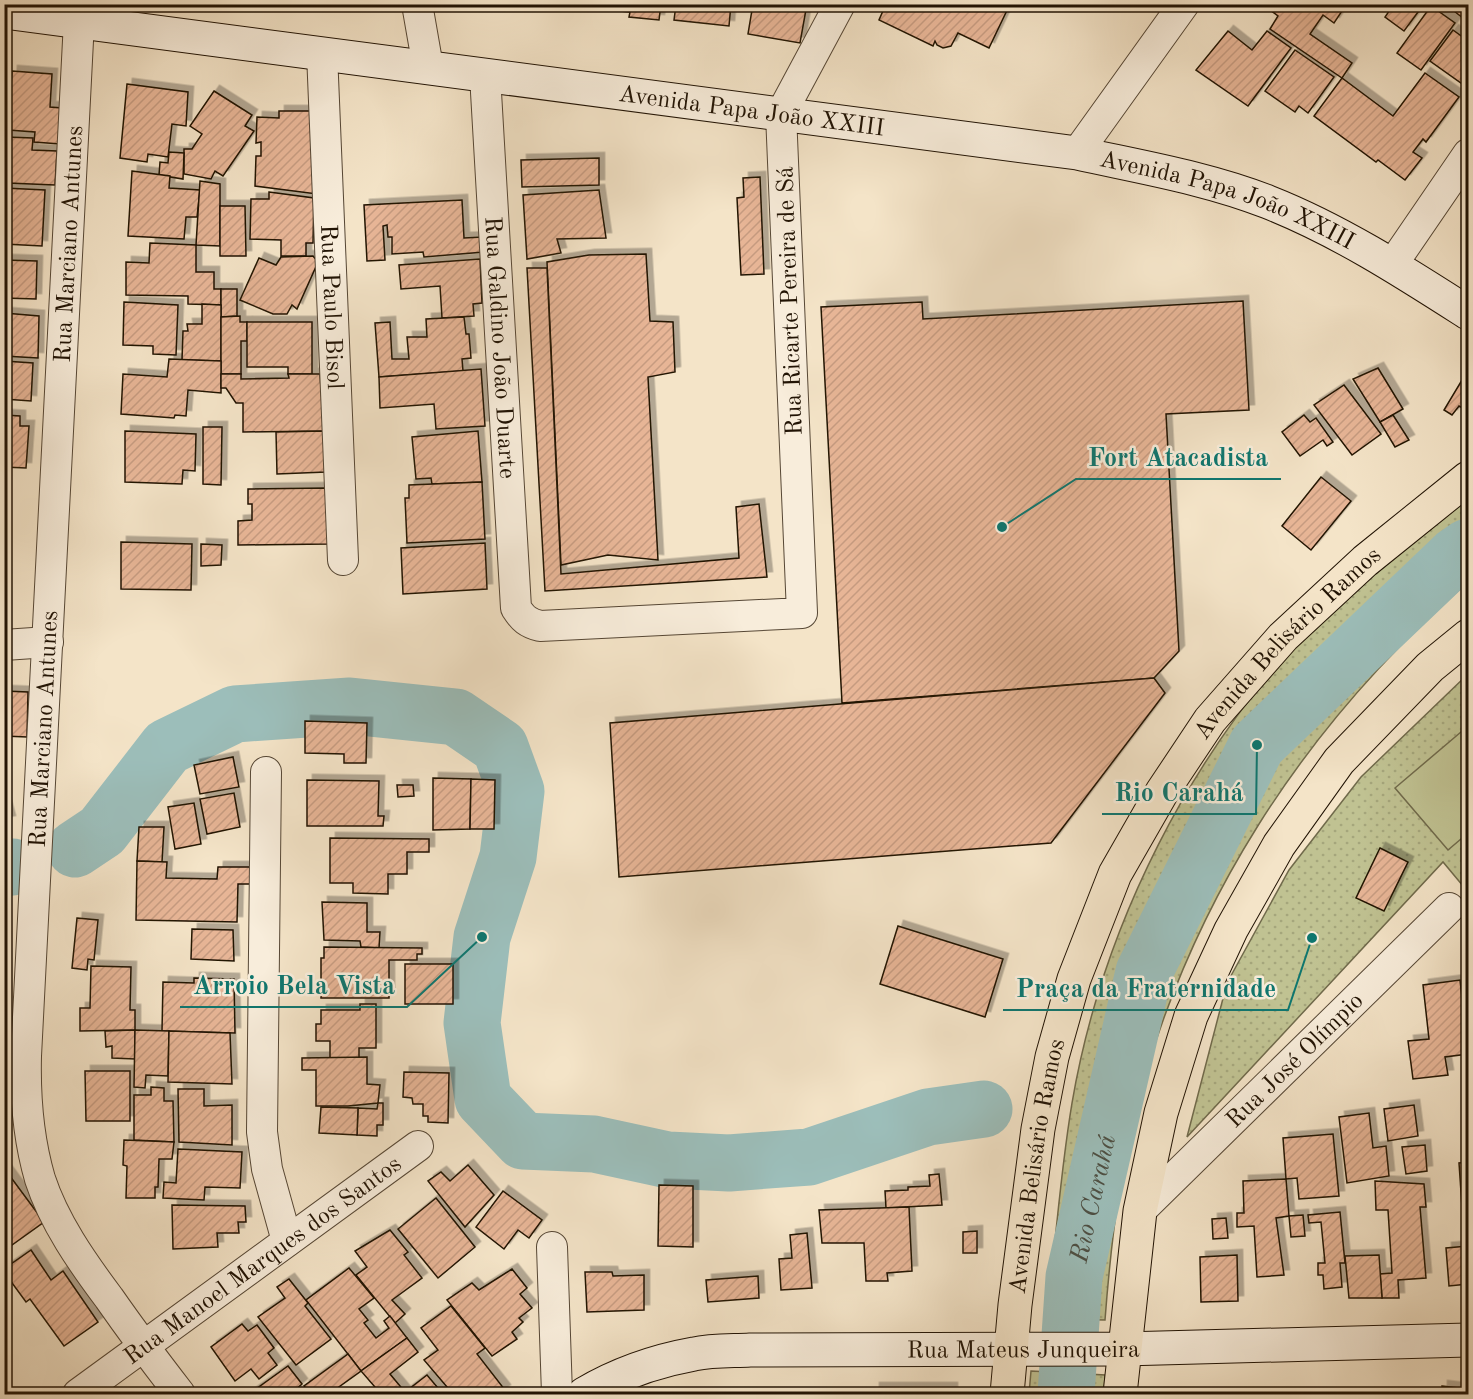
<svg xmlns="http://www.w3.org/2000/svg" width="1473" height="1399" font-family="'Old Standard TT',serif">
  <defs>
    <pattern id="green-dots" width="8" height="8" patternUnits="userSpaceOnUse" patternTransform="scale(1.5)"><rect width="8" height="8" fill="#c0c292"/><path d="M2 2h.1M6 6h.1" fill="none" stroke="#a5a67c" stroke-width="1.8" stroke-linecap="round"/></pattern>
    <pattern id="building-hatch" width="6" height="6" patternUnits="userSpaceOnUse" patternTransform="scale(1.5)"><rect width="6" height="6" fill="#e7b596"/><path d="M-1 1l2-2M0 6l6-6M5 7l2-2" fill="none" stroke="#c69b80"/></pattern>
    <filter id="shadow"><feDropShadow dx="5.5" dy="-5.5" stdDeviation="0" flood-color="#0004"/></filter>
  </defs>
  <rect width="100%" height="100%" fill="#f4e4c8"/>
  <filter id="stains"><feTurbulence type="fractalNoise" baseFrequency=".00333" numOctaves="4"/><feColorMatrix values="0 0 0 0 .2 0 0 0 0 .09 0 0 0 0 .02 0 0 0 .5 -.17"/></filter>
  <radialGradient id="worn" r=".72"><stop offset=".6" stop-color="#630" stop-opacity="0"/><stop offset="1" stop-color="#630" stop-opacity=".3"/></radialGradient>
  <g fill="url(#green-dots)" stroke="#706a4b" stroke-width="1.5">
    <path d="M 1468,497 L 1468,582 C 1302,727 1185,908 1132,1123 C 1117,1188 1110,1254 1105,1320 L 1047,1319 C 1055,1247 1060,1174 1072,1103 C 1102,927 1191,750 1316,623 C 1363,577 1416,538 1468,497 Z"/>
    <polygon points="1468,674 1468,892 1443,862 1187,1137 1227,983 1289,870 1361,777"/>
    <polygon points="1031,1371 1105,1375 1104,1394 1029,1394"/>
  </g>
  <polygon fill="#c0c292" stroke="#706a4b" stroke-width="1.5" points="1468,726 1468,833 1448,850 1395,788"/>
  <g fill="none" stroke-linecap="round" stroke-linejoin="round">
    <g stroke="#9cbeba" stroke-width="57">
      <polyline points="75,849 102,831 167,747 235,714 350,706 456,717 500,747 516,791 508,857 482,937 472,1023 483,1099 523,1141 594,1144 668,1160 729,1163 809,1157 928,1117 984,1109"/>
      <polyline points="4,868 13,867"/>
      <path id="s1" d="M 1066,1394 L 1074,1277 L 1144,972 L 1257,745 L 1455,556 L 1468,547"/>
    </g>
  </g>
  <g fill="url(#building-hatch)" stroke="#211304" stroke-width="1.5" filter="url(#shadow)">
    <polygon points="611,4 661,4 659,20 629,17 630,12 610,10"/>
    <polygon points="731,4 729,26 674,20 676,5 673,4"/>
    <polygon points="753,4 807,4 800,43 748,34"/>
    <polygon points="886,4 1010,4 989,48 958,33 951,46 943,48 937,45 935,41 933,46 879,20"/>
    <polygon points="1262,4 1321,4 1327,9 1330,4 1333,4 1342,11 1334,23 1323,15 1310,34 1352,63 1342,78 1270,29 1278,16"/>
    <polygon points="1394,4 1424,4 1404,31 1385,17"/>
    <polygon points="1445,4 1468,4 1468,22"/>
    <polygon points="1431,6 1455,23 1421,70 1397,53"/>
    <polygon points="1453,30 1468,41 1468,88 1430,61"/>
    <polygon points="1228,31 1252,50 1267,31 1291,48 1248,106 1196,70"/>
    <polygon points="1295,50 1334,77 1308,113 1299,106 1295,112 1265,91"/>
    <polygon points="12,71 52,74 50,107 62,108 60,144 34,142 35,132 8,130"/>
    <polygon points="1425,73 1459,97 1426,142 1423,139 1413,152 1422,158 1405,180 1378,160 1376,162 1314,116 1342,78 1393,116"/>
    <polygon points="127,84 188,92 186,126 172,124 168,157 148,154 147,162 120,158"/>
    <polygon points="214,91 252,115 245,126 254,131 223,176 215,171 211,179 184,174 184,149 192,149 202,134 190,126"/>
    <polygon points="279,111 320,111 312,174 320,176 317,194 255,186 256,156 261,156 261,142 256,143 257,117 279,118"/>
    <polygon points="6,137 33,138 32,150 57,151 55,185 8,183 10,153 5,152"/>
    <polygon points="169,152 184,153 183,179 159,175 160,162 168,163"/>
    <polygon points="599,158 599,185 522,187 521,160"/>
    <polygon points="132,171 170,176 169,188 200,190 197,217 186,217 184,239 128,236"/>
    <polygon points="760,177 764,274 741,275 737,198 744,197 743,178"/>
    <polygon points="200,181 220,184 220,246 196,245"/>
    <polygon points="4,188 45,190 42,246 4,244"/>
    <polygon points="599,190 606,238 557,239 561,253 527,259 523,195"/>
    <polygon points="269,192 314,198 313,243 306,243 306,256 281,256 281,240 250,239 251,199 269,199"/>
    <polygon points="462,200 464,238 483,237 484,252 424,257 423,252 392,254 392,237 388,237 387,225 383,226 385,260 367,261 364,205"/>
    <polygon points="220,206 245,206 246,256 220,256"/>
    <polygon points="150,243 196,245 196,272 214,272 214,289 221,289 221,305 188,304 188,296 126,295 126,262 149,263"/>
    <polygon points="646,254 650,321 673,322 675,372 648,377 658,560 608,555 561,565 547,262 589,255"/>
    <polygon points="313,256 318,262 297,309 292,305 287,314 273,314 240,300 259,258 276,265 281,257"/>
    <polygon points="480,259 482,303 473,304 474,316 442,318 440,286 401,289 399,265"/>
    <polygon points="4,260 37,261 36,299 4,298"/>
    <polygon points="527,268 547,268 561,574 739,558 736,507 759,504 767,577 545,591"/>
    <polygon points="221,289 237,289 237,316 221,317"/>
    <polygon points="1243,301 1249,410 1166,414 1179,651 1154,678 842,703 821,307 922,302 923,319"/>
    <polygon points="124,302 178,305 176,355 153,354 153,346 123,345"/>
    <polygon points="202,304 221,305 221,361 182,360 183,331 188,331 187,324 202,324"/>
    <polygon points="4,313 39,316 38,358 4,356"/>
    <polygon points="240,316 240,322 247,322 247,341 241,341 241,374 221,374 221,317"/>
    <polygon points="464,317 466,334 469,334 471,358 462,359 463,371 379,377 375,323 390,322 392,359 409,359 407,337 427,337 426,319"/>
    <polygon points="247,322 312,322 312,374 288,374 288,367 247,367"/>
    <polygon points="169,359 221,361 221,393 188,390 186,416 175,415 174,418 121,414 123,374 167,377"/>
    <polygon points="4,361 33,363 31,401 4,399"/>
    <polygon points="1378,368 1403,409 1380,422 1353,379"/>
    <polygon points="481,369 485,426 436,429 434,404 380,408 379,377"/>
    <polygon points="1468,370 1468,411 1459,406 1452,415 1444,410"/>
    <polygon points="221,374 241,374 241,379 289,378 288,374 320,374 324,431 243,432 243,403 236,403 226,388 221,388"/>
    <polygon points="1344,385 1381,434 1352,455 1314,405"/>
    <polygon points="4,415 20,416 20,426 29,426 26,468 4,467"/>
    <polygon points="1304,415 1310,422 1316,418 1333,442 1327,446 1323,440 1300,456 1282,432"/>
    <polygon points="1393,415 1409,440 1395,447 1380,422"/>
    <polygon points="203,427 222,427 221,485 203,484"/>
    <polygon points="125,431 196,434 195,471 183,470 182,484 125,482"/>
    <polygon points="324,431 326,472 277,474 276,432"/>
    <polygon points="478,431 482,482 432,484 431,478 416,479 412,437"/>
    <polygon points="1321,477 1351,501 1311,550 1282,526"/>
    <polygon points="482,482 485,539 407,543 405,498 409,498 409,485"/>
    <polygon points="326,488 328,544 238,545 238,521 252,520 252,504 248,504 248,489"/>
    <polygon points="121,542 192,544 191,590 121,589"/>
    <polygon points="485,543 487,589 403,594 401,548"/>
    <polygon points="201,544 222,545 221,565 201,566"/>
    <polygon points="1154,678 1165,693 1051,843 619,877 610,723"/>
    <polygon points="4,691 28,692 27,737 4,736"/>
    <polygon points="305,721 367,723 366,763 344,763 344,754 305,753"/>
    <polygon points="233,757 239,787 200,794 194,765"/>
    <polygon points="433,778 471,779 470,829 433,830"/>
    <polygon points="471,779 495,780 494,829 470,829"/>
    <polygon points="307,780 379,781 378,816 384,816 383,826 307,826"/>
    <polygon points="397,785 413,785 414,796 398,797"/>
    <polygon points="234,793 240,827 207,834 200,799"/>
    <polygon points="4,799 10,821 4,822"/>
    <polygon points="194,803 201,844 175,849 168,807"/>
    <polygon points="139,827 164,827 162,862 137,861"/>
    <polygon points="330,838 429,839 429,852 407,852 407,874 388,874 388,894 353,893 353,883 330,883"/>
    <polygon points="1380,848 1408,862 1384,911 1356,898"/>
    <polygon points="137,861 167,862 166,878 217,879 218,867 251,867 251,884 238,884 237,922 136,920"/>
    <polygon points="322,902 367,903 367,932 380,932 379,948 361,947 360,941 324,940"/>
    <polygon points="77,918 98,920 94,960 88,959 87,970 72,968"/>
    <polygon points="898,926 1003,959 985,1017 880,984"/>
    <polygon points="192,929 233,930 234,961 191,959"/>
    <polygon points="1468,946 1468,997 1464,951"/>
    <polygon points="324,947 422,948 422,954 417,954 417,960 389,960 389,998 321,998 321,958 324,958"/>
    <rect x="405" y="964" width="48" height="40"/>
    <polygon points="91,966 131,967 130,1010 135,1010 135,1030 80,1031 80,1008 90,1008"/>
    <polygon points="194,978 234,979 235,1033 162,1031 163,982 194,983"/>
    <polygon points="1460,980 1468,1054 1445,1057 1448,1075 1413,1079 1408,1041 1429,1039 1423,985"/>
    <polygon points="360,1004 376,1004 376,1048 359,1048 359,1058 330,1058 330,1041 316,1041 316,1024 321,1024 321,1010 360,1010"/>
    <polygon points="135,1030 135,1059 112,1058 112,1046 106,1047 105,1031"/>
    <polygon points="135,1030 169,1031 168,1076 146,1075 145,1088 134,1087"/>
    <polygon points="169,1031 230,1033 232,1084 168,1082"/>
    <polygon points="367,1057 367,1084 380,1085 378,1103 348,1106 316,1106 316,1070 302,1070 302,1058"/>
    <polygon points="85,1071 130,1071 130,1121 86,1121"/>
    <polygon points="404,1072 449,1073 448,1123 428,1122 428,1116 423,1116 423,1104 413,1104 412,1098 403,1097"/>
    <polygon points="151,1087 164,1088 164,1101 173,1101 174,1142 134,1140 134,1095 151,1095"/>
    <polygon points="178,1089 204,1089 204,1106 232,1105 232,1145 179,1142"/>
    <polygon points="378,1103 383,1103 383,1125 377,1125 377,1136 357,1135 358,1108 377,1109"/>
    <polygon points="1414,1105 1418,1136 1388,1141 1384,1109"/>
    <polygon points="321,1107 358,1108 357,1135 319,1133"/>
    <polygon points="1369,1113 1373,1148 1386,1146 1389,1176 1347,1183 1339,1117"/>
    <polygon points="1333,1134 1339,1196 1299,1199 1297,1178 1286,1179 1283,1138"/>
    <polygon points="124,1140 174,1142 172,1159 159,1159 158,1187 155,1187 155,1198 126,1198 127,1166 123,1165"/>
    <polygon points="1425,1145 1427,1171 1406,1174 1402,1147"/>
    <polygon points="178,1149 242,1152 240,1188 205,1187 204,1200 163,1198 164,1182 176,1183"/>
    <polygon points="1468,1162 1468,1207 1462,1207 1459,1163"/>
    <polygon points="468,1165 494,1195 465,1227 428,1181 441,1172 450,1181"/>
    <polygon points="4,1168 44,1222 12,1245 4,1235"/>
    <polygon points="939,1174 942,1205 886,1208 885,1191 908,1190 908,1187 930,1186 929,1175"/>
    <polygon points="1286,1179 1289,1216 1276,1218 1284,1275 1257,1277 1254,1226 1237,1227 1237,1213 1244,1213 1243,1181"/>
    <polygon points="1375,1181 1424,1184 1426,1207 1420,1207 1426,1278 1398,1280 1399,1298 1382,1298 1380,1274 1392,1273 1388,1210 1376,1210"/>
    <polygon points="659,1185 693,1186 693,1247 658,1246"/>
    <polygon points="503,1191 542,1220 529,1238 518,1230 504,1249 476,1227"/>
    <polygon points="436,1198 475,1247 438,1278 398,1229"/>
    <polygon points="172,1205 245,1206 246,1222 238,1222 239,1233 217,1233 218,1247 173,1249"/>
    <polygon points="909,1207 912,1271 887,1273 888,1281 866,1281 864,1243 822,1243 819,1210"/>
    <polygon points="1340,1212 1345,1263 1340,1263 1342,1287 1324,1289 1323,1275 1318,1275 1318,1263 1325,1263 1321,1222 1309,1223 1308,1215"/>
    <polygon points="1303,1215 1305,1236 1291,1237 1289,1216"/>
    <polygon points="1226,1218 1228,1238 1213,1239 1212,1219"/>
    <polygon points="390,1230 408,1252 404,1255 422,1278 392,1300 405,1314 395,1323 356,1275 367,1267 355,1251"/>
    <polygon points="977,1231 977,1253 963,1253 963,1232"/>
    <polygon points="807,1233 812,1288 781,1290 779,1259 792,1258 790,1235"/>
    <polygon points="1468,1246 1468,1284 1449,1286 1446,1248"/>
    <polygon points="31,1250 51,1280 63,1271 98,1322 64,1346 30,1299 26,1302 4,1272 4,1269"/>
    <polygon points="1237,1255 1238,1301 1201,1302 1200,1257"/>
    <polygon points="1379,1255 1382,1298 1349,1298 1345,1256"/>
    <polygon points="349,1268 374,1298 359,1309 368,1320 364,1323 376,1338 389,1328 384,1321 390,1316 407,1338 361,1371 306,1300"/>
    <polygon points="512,1269 527,1288 520,1294 532,1308 519,1318 523,1322 512,1332 517,1339 492,1356 447,1300 472,1283 479,1290"/>
    <polygon points="585,1272 612,1272 613,1276 644,1275 644,1310 587,1312"/>
    <polygon points="758,1276 759,1298 708,1302 706,1280"/>
    <polygon points="289,1279 308,1303 305,1306 331,1339 296,1365 258,1317 285,1298 277,1287"/>
    <polygon points="451,1306 485,1348 477,1354 505,1390 499,1394 453,1394 424,1360 438,1350 421,1328"/>
    <polygon points="242,1324 248,1331 257,1325 274,1348 268,1353 277,1365 259,1379 251,1369 235,1381 211,1347"/>
    <polygon points="407,1338 418,1352 390,1374 405,1392 427,1375 443,1394 381,1394 361,1371"/>
    <polygon points="348,1354 361,1371 329,1394 310,1394 304,1386"/>
    <polygon points="288,1366 302,1384 295,1390 298,1394 249,1394"/>
    <polygon points="1462,1380 1468,1380 1468,1394 1457,1394 1458,1388 1462,1388"/>
    <polygon points="1442,1386 1458,1388 1457,1394 1442,1394"/>
    <rect x="874" y="1388" width="78" height="6"/>
  </g>
  <g fill="none" stroke-linecap="round" stroke-linejoin="round">
    <defs>
      <g id="street">
        <polyline points="417,4 428,67"/>
        <path d="M 79,21 L 26,1056 C 25,1097 28,1138 40,1179 C 54,1222 82,1262 109,1298 C 132,1331 156,1363 180,1394"/>
        <path id="s2" d="M 322,53 L 343,560"/>
        <path id="s3" d="M 485,75 L 516,608 C 523,619 528,623 540,626 L 802,613 L 781,114 L 840,4"/>
        <polyline points="1077,153 1184,4"/>
        <polyline points="1392,265 1468,154"/>
        <polyline points="4,645 48,642"/>
        <polyline points="266,772 262,1132 267,1169 287,1241"/>
        <path id="s4" d="M 1140,1211 L 1449,908"/>
        <polyline points="552,1247 557,1394"/>
        <path id="s5" d="M 78,1394 L 418,1146"/>
      </g>
      <g id="secondary">
        <path id="s6" d="M 4,12 L 1077,153 C 1140,167 1207,178 1268,202 C 1339,230 1404,272 1468,313"/>
        <path id="s7" d="M 584,1394 C 618,1374 655,1361 694,1354 C 712,1350 732,1351 750,1350 L 1123,1349 L 1468,1340"/>
      </g>
      <g id="primary">
        <path id="s8" d="M 1007,1394 L 1015,1305 L 1038,1129 L 1052,1057 L 1074,979 L 1115,874 L 1162,792 L 1210,720 L 1283,637 L 1365,561 L 1468,478"/>
        <polyline points="1120,1394 1140,1211 1161,1113 1191,1016 1231,930 1279,845 1339,761 1430,667 1468,636"/>
      </g>
    </defs>
    <use href="#street" stroke="#564735" stroke-width="32"/>
    <use href="#secondary" stroke="#211304" stroke-width="35"/>
    <use href="#primary" stroke="#211304" stroke-width="35"/>
    <use href="#street" stroke="#f8eddb" stroke-width="30"/>
    <use href="#secondary" stroke="#f8eddb" stroke-width="33"/>
    <use href="#primary" stroke="#f4e4c8" stroke-width="33"/>
  </g>
  <g text-anchor="middle" stroke-width="5" stroke-linejoin="round" paint-order="stroke">
    <g font-size="24" fill="#211304" stroke="#f8eddb">
      <text dy="8" stroke="none"><textPath href="#s6" startOffset="754">Avenida Papa João XXIII</textPath></text>
      <text dy="8" stroke="none"><textPath href="#s6" startOffset="1240">Avenida Papa João XXIII</textPath></text>
      <text transform="translate(68 244) rotate(-87)" y="8">Rua Marciano Antunes</text>
      <text transform="translate(789 301) rotate(-92)" y="8">Rua Ricarte Pereira de Sá</text>
      <text dy="8" stroke="none"><textPath href="#s2" startOffset="254">Rua Paulo Bisol</textPath></text>
      <text dy="8" stroke="none"><textPath href="#s3" startOffset="273">Rua Galdino João Duarte</textPath></text>
      <text dy="8" stroke="none"><textPath href="#s8" startOffset="824">Avenida Belisário Ramos</textPath></text>
      <text transform="translate(43 729) rotate(-87)" y="8">Rua Marciano Antunes</text>
      <text dy="8" stroke="none"><textPath href="#s4" startOffset="216">Rua José Olímpio</textPath></text>
      <text dy="8" stroke="none"><textPath href="#s8" startOffset="230">Avenida Belisário Ramos</textPath></text>
      <text dy="8" stroke="none"><textPath href="#s5" startOffset="228">Rua Manoel Marques dos Santos</textPath></text>
      <text dy="8" stroke="none"><textPath href="#s7" startOffset="447">Rua Mateus Junqueira</textPath></text>
    </g>
    <g font-size="26" font-style="italic" fill="#4c4f44" stroke="#f8eddb">
      <text dy="9" stroke="none"><textPath href="#s1" startOffset="198">Rio Carahá</textPath></text>
    </g>
  </g>
  <path fill="none" stroke="#0f766e" stroke-width="2" d="M1002 527L1076 479H1281M1257 745L1256 814H1102M482 937L407 1007H180M1312 938L1288 1010H1003"/>
  <g fill="#0f766e" stroke="#f8eddb" stroke-width="2">
    <circle cx="1002" cy="527" r="6"/>
    <circle cx="1257" cy="745" r="6"/>
    <circle cx="482" cy="937" r="6"/>
    <circle cx="1312" cy="938" r="6"/>
  </g>
  <g font-size="26" text-anchor="middle" font-weight="bold" fill="#0f766e" stroke="#f8eddb" stroke-width="5" stroke-linejoin="round" paint-order="stroke">
    <text x="1178" y="466">Fort Atacadista</text>
    <text x="1179" y="801">Rio Carahá</text>
    <text x="294" y="994">Arroio Bela Vista</text>
    <text x="1146" y="997">Praça da Fraternidade</text>
  </g>
  <rect width="1473" height="1399" fill="none" stroke="#f4e4c8" stroke-width="24"/>
  <rect x="6" y="6" width="1461" height="1387" fill="none" stroke="#211304" stroke-width="3"/>
  <rect x="12" y="12" width="1449" height="1375" fill="none" stroke="#211304" stroke-width="1.5"/>
  <rect width="100%" height="100%" filter="url(#stains)"/>
  <rect width="100%" height="100%" fill="url(#worn)"/>
</svg>
